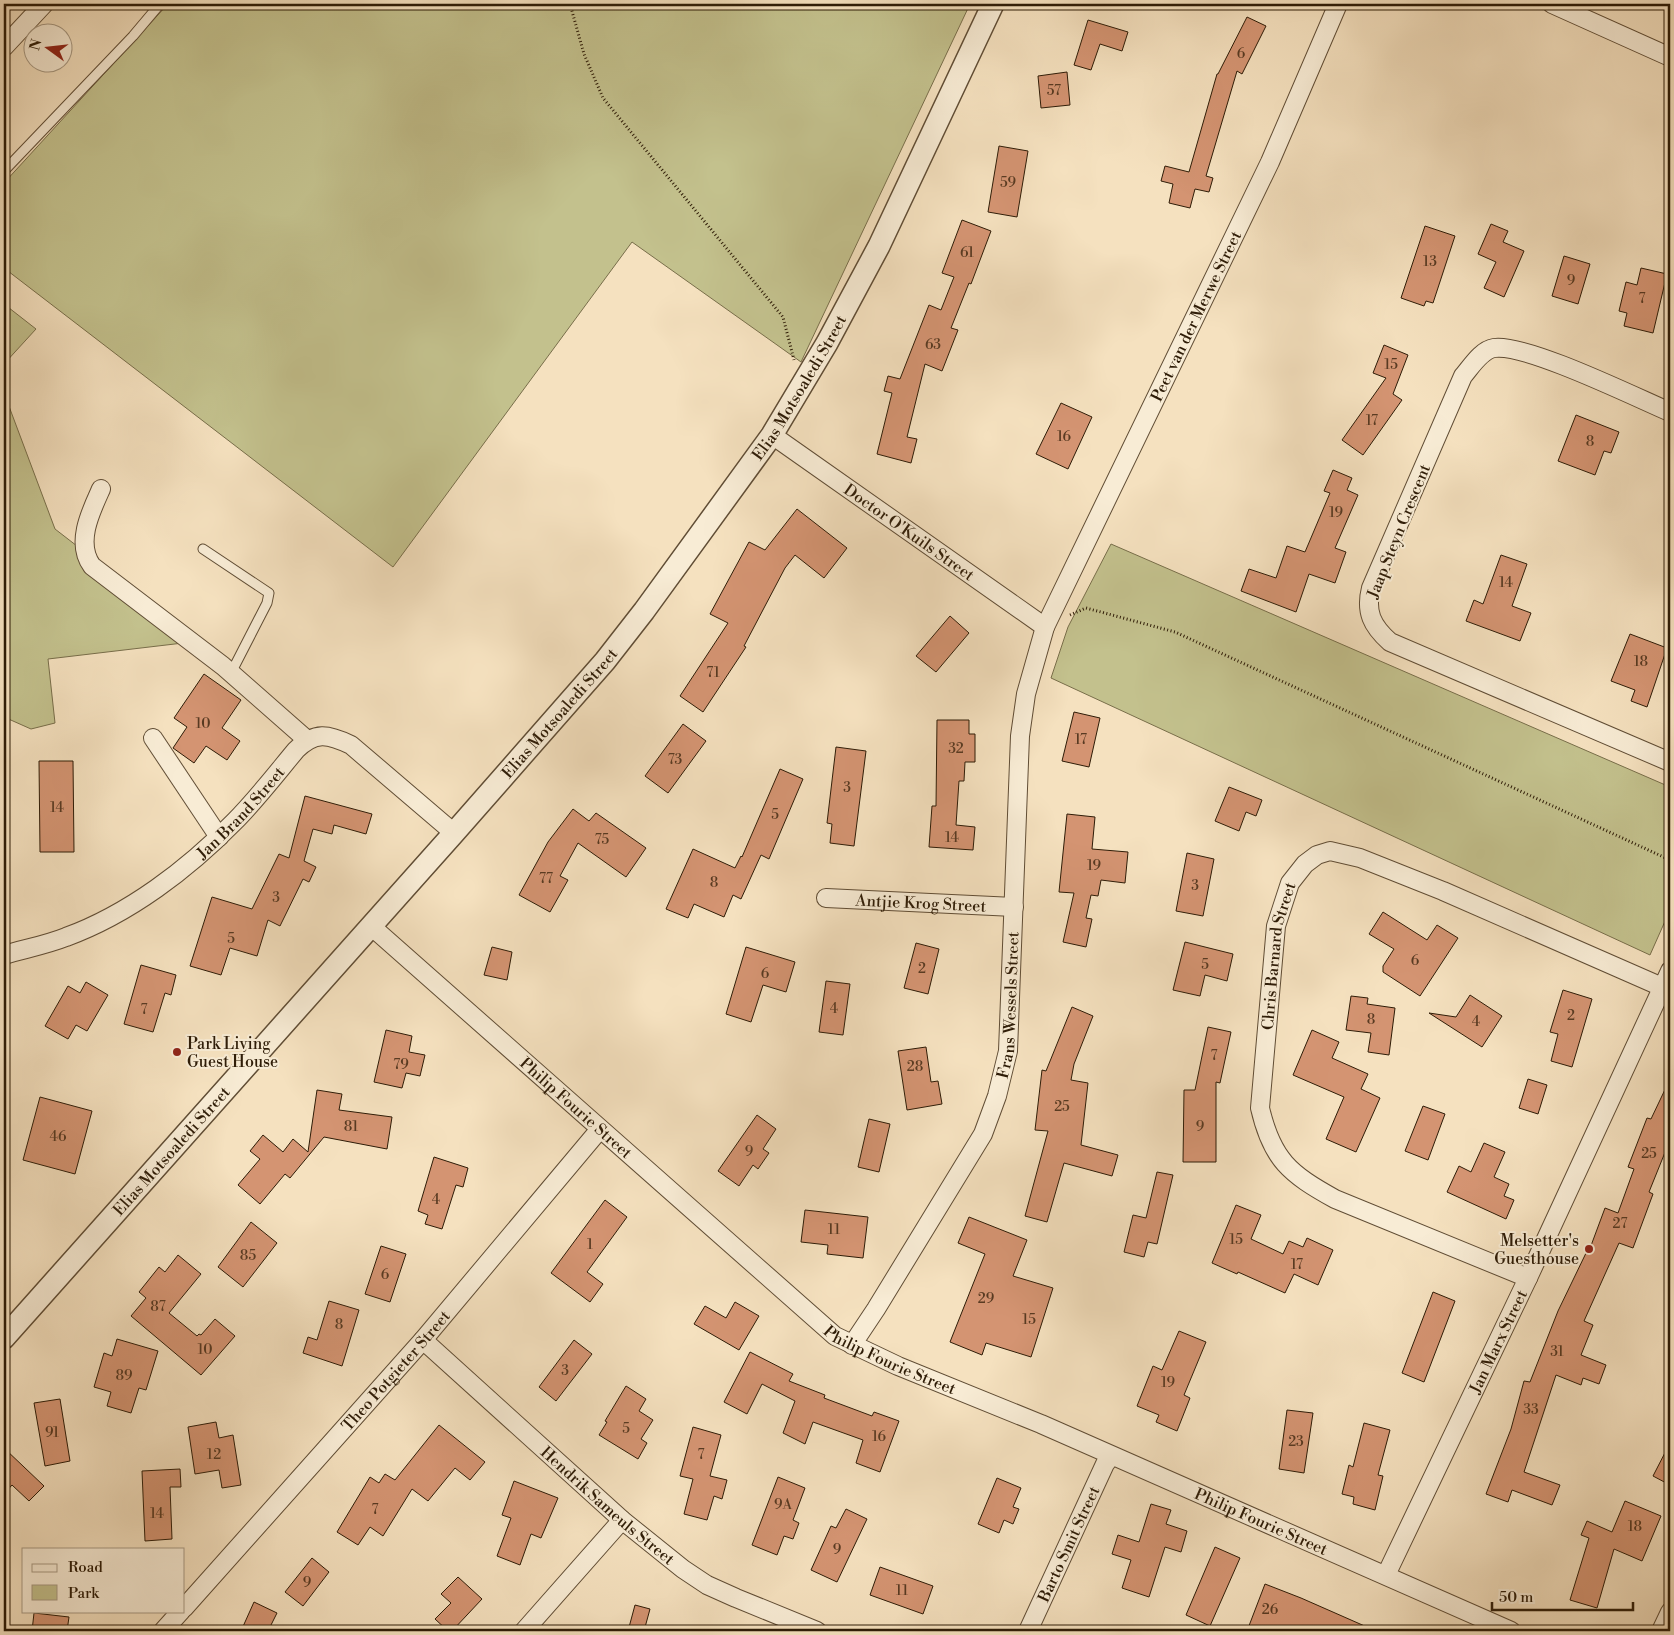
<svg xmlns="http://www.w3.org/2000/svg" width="1674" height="1635" font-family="'Libre Bodoni',serif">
  <rect width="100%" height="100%" fill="#f5e1bf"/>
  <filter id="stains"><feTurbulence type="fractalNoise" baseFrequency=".004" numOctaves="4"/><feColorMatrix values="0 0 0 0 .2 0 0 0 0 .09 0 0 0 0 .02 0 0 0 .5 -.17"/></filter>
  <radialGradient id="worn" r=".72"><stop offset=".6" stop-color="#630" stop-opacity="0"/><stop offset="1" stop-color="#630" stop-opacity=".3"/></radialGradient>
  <g fill="#c3c18d" stroke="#786e4a">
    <polygon points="168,4 970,4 801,362 632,242 393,567 4,268 4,183"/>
    <polygon points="4,304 36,329 4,364"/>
    <polygon points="4,393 55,529 200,641 48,659 55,723 31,729 4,717"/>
    <polygon points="1111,544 1670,787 1670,910 1650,955 1051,678 1068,627"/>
  </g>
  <g fill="#d49472" stroke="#2e1c07">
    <polygon points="1247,17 1266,26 1242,74 1237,71 1206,176 1213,178 1209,192 1195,189 1190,208 1169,203 1173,184 1161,181 1165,166 1189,172 1217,74 1218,74"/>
    <polygon points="1088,20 1128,32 1122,51 1100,44 1091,70 1074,65"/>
    <polygon points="1067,72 1070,105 1041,108 1038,76"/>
    <polygon points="999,146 1028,151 1017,217 988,212"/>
    <polygon points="962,220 991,231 971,284 969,283 951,328 958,330 942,371 925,364 907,437 917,439 911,463 877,454 892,393 884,391 888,376 900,379 929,305 941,310 954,277 942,273"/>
    <polygon points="1491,224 1508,231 1503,242 1524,251 1504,297 1484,288 1496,262 1478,254"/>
    <polygon points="1425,226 1455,236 1433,303 1426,301 1424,306 1401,298"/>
    <polygon points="1564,256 1590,264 1578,304 1552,296"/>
    <polygon points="1641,268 1667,274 1653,333 1624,326 1627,313 1619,311 1626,282 1637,285"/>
    <polygon points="1384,345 1408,355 1393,394 1402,400 1363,455 1342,440 1386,378 1373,373"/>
    <polygon points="1061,403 1092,417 1068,469 1036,454"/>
    <polygon points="1576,415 1619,432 1611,453 1604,451 1595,475 1558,461"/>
    <polygon points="1333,470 1352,478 1347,490 1358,495 1335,548 1346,552 1335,583 1309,574 1296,612 1241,591 1249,569 1276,578 1287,546 1305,552 1330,493 1324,491"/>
    <polygon points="797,509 847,548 824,578 795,555 785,568 744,646 746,647 703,712 680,696 728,623 710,614 749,542 765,550"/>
    <polygon points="1501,555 1527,564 1512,606 1531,613 1520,641 1466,621 1474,600 1483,604"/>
    <polygon points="950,616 969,633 936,672 916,656"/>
    <polygon points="1630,634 1667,648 1647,707 1631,701 1635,690 1611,681"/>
    <polygon points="204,674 241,700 222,728 240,741 227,760 206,746 194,763 173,748 187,727 174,718"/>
    <polygon points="1074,712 1100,718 1089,767 1062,761"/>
    <polygon points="937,720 969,720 969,734 975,734 975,762 965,762 964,781 959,781 956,825 975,827 973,850 929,847 932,806 936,806"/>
    <polygon points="683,724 706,741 668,793 645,776"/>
    <polygon points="836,747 866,751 854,846 830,843 832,824 827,823"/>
    <polygon points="39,761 73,761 74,852 40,852"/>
    <polygon points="780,769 803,779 769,859 761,855 741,899 733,895 724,917 694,904 688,918 666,909 693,849 735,868 741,856 742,857"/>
    <polygon points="1229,787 1262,800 1256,816 1246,812 1239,831 1215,821"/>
    <polygon points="305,796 372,814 366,834 334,825 332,834 313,829 304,861 316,867 309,882 303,879 280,926 268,920 257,956 230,948 221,975 190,966 212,897 252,909 279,854 289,858"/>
    <polygon points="573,809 589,821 596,813 646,848 626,877 578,843 560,876 568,880 550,912 519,895 548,842"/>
    <polygon points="1067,814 1095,817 1092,849 1128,852 1125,883 1101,880 1098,896 1091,895 1086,918 1092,919 1086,947 1063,942 1074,893 1059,892"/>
    <polygon points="1187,853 1214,859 1203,916 1176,911"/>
    <polygon points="1383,912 1427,940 1437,925 1458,938 1420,996 1383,972 1383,966 1394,949 1369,934"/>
    <polygon points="1185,942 1233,954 1227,981 1205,975 1200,996 1173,990"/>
    <polygon points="916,943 939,949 928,994 904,988"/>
    <polygon points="492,947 512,952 507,980 484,975"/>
    <polygon points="746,947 795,962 786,992 763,985 751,1022 726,1014"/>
    <polygon points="141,965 176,975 171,995 165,993 153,1032 124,1024"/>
    <polygon points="826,981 850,984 843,1035 819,1032"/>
    <polygon points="86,982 108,995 87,1031 76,1025 68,1039 45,1026 68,986 80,993"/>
    <polygon points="1563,990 1592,999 1572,1067 1551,1061 1558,1034 1550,1032"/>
    <polygon points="1470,995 1502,1016 1482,1047 1429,1013 1456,1017"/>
    <polygon points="1351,996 1368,998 1367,1004 1395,1008 1389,1055 1368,1052 1371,1033 1346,1030"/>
    <polygon points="1072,1007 1093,1016 1074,1064 1071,1080 1088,1083 1081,1145 1118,1155 1112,1176 1064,1163 1047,1222 1025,1216 1048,1131 1035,1130 1042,1070 1046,1071"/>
    <polygon points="1208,1027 1231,1032 1220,1083 1216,1082 1216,1162 1183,1162 1184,1090 1195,1090"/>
    <polygon points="386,1030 412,1036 409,1052 425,1055 420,1076 406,1073 402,1088 374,1082"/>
    <polygon points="1312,1030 1339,1042 1332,1058 1368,1074 1361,1089 1380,1098 1356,1152 1326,1139 1344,1097 1293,1075"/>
    <polygon points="926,1047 931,1082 938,1081 942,1104 907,1110 898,1051"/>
    <polygon points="1528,1079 1547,1085 1538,1114 1519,1108"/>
    <polygon points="1670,1079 1670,1140 1649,1192 1653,1194 1633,1248 1619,1243 1584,1321 1593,1325 1581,1355 1606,1365 1599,1384 1583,1378 1581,1385 1556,1375 1524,1472 1560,1485 1552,1505 1512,1490 1508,1502 1486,1494 1511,1429 1524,1381 1530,1382 1558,1311 1587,1251 1589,1251 1605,1208 1618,1213 1634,1169 1628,1167 1647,1118 1651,1119"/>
    <polygon points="317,1090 342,1094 339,1110 392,1117 387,1149 324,1137 290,1178 285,1174 260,1204 238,1185 260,1159 250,1151 263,1135 283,1152 293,1139 308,1152"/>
    <polygon points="40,1097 92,1111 75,1174 23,1160"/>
    <polygon points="1423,1106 1445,1114 1428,1160 1405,1151"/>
    <polygon points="757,1115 776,1129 763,1149 769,1153 758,1169 753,1165 739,1186 718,1171"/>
    <polygon points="869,1119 890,1124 879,1172 858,1167"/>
    <polygon points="1484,1143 1505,1152 1494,1177 1509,1184 1504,1196 1514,1200 1506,1219 1447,1192 1459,1166 1471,1172"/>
    <polygon points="434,1157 468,1168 463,1187 456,1185 442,1229 425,1224 428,1215 418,1211"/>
    <polygon points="1157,1172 1173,1175 1157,1244 1148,1242 1144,1257 1124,1252 1133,1215 1146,1218"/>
    <polygon points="605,1200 627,1217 587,1272 603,1284 590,1302 551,1273"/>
    <polygon points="1236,1205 1261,1215 1251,1239 1283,1254 1289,1241 1303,1247 1307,1238 1333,1250 1318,1285 1294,1274 1285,1293 1238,1272 1237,1274 1212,1263"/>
    <polygon points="805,1210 868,1217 863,1258 827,1254 828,1245 801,1242"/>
    <polygon points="969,1217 1027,1240 1013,1276 1053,1288 1031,1357 986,1343 982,1355 950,1342 985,1254 958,1243"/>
    <polygon points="251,1222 277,1243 243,1287 218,1267"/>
    <polygon points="381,1246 406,1254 390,1302 365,1294"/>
    <polygon points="178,1255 201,1274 169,1313 197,1336 199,1334 201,1335 215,1319 235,1336 201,1375 131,1316 146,1298 139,1292 159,1267 165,1272"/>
    <polygon points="1433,1292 1455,1301 1424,1382 1402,1373"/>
    <polygon points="329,1301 359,1310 342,1366 303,1353 308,1337 317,1340"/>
    <polygon points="735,1302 759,1316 739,1350 694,1324 705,1306 726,1318"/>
    <polygon points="1179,1331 1206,1342 1184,1395 1190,1398 1177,1431 1156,1422 1159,1415 1137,1406 1153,1366 1162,1370"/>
    <polygon points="117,1339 158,1351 146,1390 139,1388 131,1413 107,1406 111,1392 94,1387 104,1353 112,1356"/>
    <polygon points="574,1340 592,1354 556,1401 539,1387"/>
    <polygon points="750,1352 793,1374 789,1381 825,1395 824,1398 872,1416 874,1412 899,1421 880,1472 856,1463 863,1440 813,1422 805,1444 783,1433 795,1401 762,1384 747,1414 724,1402"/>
    <polygon points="626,1386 646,1399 639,1411 653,1420 641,1439 647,1443 638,1459 599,1435 607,1422 605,1421"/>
    <polygon points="60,1399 70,1461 45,1466 34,1403"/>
    <polygon points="1287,1410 1313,1413 1304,1473 1279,1469"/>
    <polygon points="216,1422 219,1438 233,1435 241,1485 222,1488 219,1470 195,1474 188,1427"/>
    <polygon points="1364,1423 1390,1430 1378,1475 1383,1476 1375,1510 1353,1504 1354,1497 1342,1494 1349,1465 1353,1467"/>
    <polygon points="439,1425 485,1462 470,1480 455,1468 428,1501 412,1489 383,1536 370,1527 358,1545 337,1532 370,1477 379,1483 385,1474 395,1480"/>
    <polygon points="693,1427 721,1435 710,1476 727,1480 722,1499 714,1496 707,1520 684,1514 693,1479 680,1476"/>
    <polygon points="1670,1443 1670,1485 1653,1476"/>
    <polygon points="4,1448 44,1486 29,1501 12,1485 4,1494"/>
    <polygon points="180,1469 181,1487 170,1487 172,1539 145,1541 142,1471"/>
    <polygon points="778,1477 805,1488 793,1520 799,1523 793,1539 784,1536 777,1555 752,1545"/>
    <polygon points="997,1478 1021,1488 1013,1507 1019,1509 1013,1524 1004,1520 999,1533 978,1524"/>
    <polygon points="514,1481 558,1498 541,1538 531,1534 520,1565 497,1556 511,1518 502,1515"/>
    <polygon points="1625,1501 1661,1516 1642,1561 1614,1549 1597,1608 1570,1600 1589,1538 1581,1535 1587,1521 1612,1532"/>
    <polygon points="1151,1504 1171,1510 1166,1524 1187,1531 1181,1552 1165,1547 1149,1597 1122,1588 1131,1560 1112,1554 1118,1535 1139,1542"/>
    <polygon points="846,1509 867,1519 837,1582 811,1570 831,1526 836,1528"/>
    <polygon points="1215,1547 1240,1558 1210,1626 1186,1615"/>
    <polygon points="312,1558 329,1572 303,1606 285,1592"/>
    <polygon points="880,1567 933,1586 923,1614 870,1595"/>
    <polygon points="458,1577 482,1599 452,1631 448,1631 435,1619 451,1603 441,1594"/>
    <polygon points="1265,1584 1301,1598 1376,1631 1247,1631"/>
    <polygon points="254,1602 277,1613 268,1631 241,1631"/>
    <polygon points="635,1605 650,1609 644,1631 628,1631"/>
    <polygon points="34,1613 69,1617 67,1631 32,1631"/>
  </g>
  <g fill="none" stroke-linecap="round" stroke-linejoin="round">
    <defs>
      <g id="service">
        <polyline points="4,171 133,36 160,4"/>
        <polyline points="203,549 269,593 267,603 231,673"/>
      </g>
      <g id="minor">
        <polyline points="1552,4 1670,57"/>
        <polyline points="4,47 44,4"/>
        <path d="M 1670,412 C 1635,397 1525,343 1494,348 C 1481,350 1471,367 1463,376 L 1371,588 C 1365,612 1372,626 1390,642 L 1670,762"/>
        <path id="s1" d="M 772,435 L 1045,627"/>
        <path d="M 101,489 C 91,511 75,543 92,566 L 223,666 L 306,739"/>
        <polyline points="153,738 219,837"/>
        <path id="s2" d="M 826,898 L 1014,907"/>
        <path id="s3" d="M 371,926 L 835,1336 L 898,1366 L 1041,1424 L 1511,1631"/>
        <path id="s4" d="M 4,955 C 24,949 46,945 66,937 C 129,914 188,869 234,822 C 256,800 276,774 296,750 C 315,731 328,734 351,745 L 454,833"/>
        <path id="s5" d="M 1528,1278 L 1335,1199 C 1290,1174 1272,1160 1260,1108 L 1276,926 L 1290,883 L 1305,864 L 1317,855 L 1330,851 L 1360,858 L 1443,891 L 1662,987"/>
        <path id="s6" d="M 423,1340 L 622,1520 L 683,1569 L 707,1585 L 736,1598 L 817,1631"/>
        <path id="s7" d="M 852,1345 L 876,1309 L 983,1134 L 997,1096 L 1008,1051 L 1020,736 L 1026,694 L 1045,627 L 1270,162 L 1338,4"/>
        <path id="s8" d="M 1386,1575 L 1528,1278 L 1670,971"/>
        <path id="s9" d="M 184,1608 L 423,1340 L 600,1129"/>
        <polyline points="163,1631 181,1611"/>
        <polyline points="524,1631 622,1520"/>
        <path id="s10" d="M 1028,1631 L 1105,1464 L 1111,1456"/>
        <polyline points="1661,1631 1670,1612"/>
      </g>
      <g id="tertiary">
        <path id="s11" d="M 4,1338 L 454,833 L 605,661 L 644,611 L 772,435 L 827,343 L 879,246 L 993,4"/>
      </g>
    </defs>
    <use href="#service" stroke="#604d35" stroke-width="11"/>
    <use href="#minor" stroke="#604d35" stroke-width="20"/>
    <use href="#tertiary" stroke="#604d35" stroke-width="24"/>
    <g stroke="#2e1c07" stroke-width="3" stroke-dasharray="1 2.5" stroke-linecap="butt">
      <polyline points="570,4 584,54 603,98 783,317 794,360"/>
      <polyline points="1070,615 1086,608 1175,632 1670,860"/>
    </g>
    <use href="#service" stroke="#f8ecd5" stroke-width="9"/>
    <use href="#minor" stroke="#f8ecd5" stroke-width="18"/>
    <use href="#tertiary" stroke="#f8ecd5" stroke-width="21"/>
  </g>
  <g fill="#8f2418" stroke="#f8ecd5" stroke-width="2">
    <circle cx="177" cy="1052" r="5"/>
    <circle cx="1589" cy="1249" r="5"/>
  </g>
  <g text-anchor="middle" stroke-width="4" stroke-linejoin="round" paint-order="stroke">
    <g font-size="14" fill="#583a22">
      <text x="1241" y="58">6</text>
      <text x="1054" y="95">57</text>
      <text x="1008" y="187">59</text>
      <text x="967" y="257">61</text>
      <text x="1430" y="266">13</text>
      <text x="1571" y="285">9</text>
      <text x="1642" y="303">7</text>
      <text x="933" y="349">63</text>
      <text x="1391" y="369">15</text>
      <text x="1372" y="425">17</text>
      <text x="1064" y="441">16</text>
      <text x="1590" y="446">8</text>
      <text x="1336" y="517">19</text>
      <text x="1506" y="587">14</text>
      <text x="1641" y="666">18</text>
      <text x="713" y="677">71</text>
      <text x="203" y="728">10</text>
      <text x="1081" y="744">17</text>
      <text x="956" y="753">32</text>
      <text x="675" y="764">73</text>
      <text x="847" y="792">3</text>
      <text x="57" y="812">14</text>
      <text x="775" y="819">5</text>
      <text x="952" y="842">14</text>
      <text x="602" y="844">75</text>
      <text x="1094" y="870">19</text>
      <text x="546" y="883">77</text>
      <text x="714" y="887">8</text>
      <text x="1195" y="890">3</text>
      <text x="276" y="902">3</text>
      <text x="231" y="943">5</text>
      <text x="1415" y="965">6</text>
      <text x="1205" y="969">5</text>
      <text x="922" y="973">2</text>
      <text x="765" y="978">6</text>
      <text x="834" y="1013">4</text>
      <text x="144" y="1014">7</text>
      <text x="1571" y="1020">2</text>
      <text x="1371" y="1024">8</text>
      <text x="1476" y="1026">4</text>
      <text x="1214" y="1060">7</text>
      <text x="401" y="1069">79</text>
      <text x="915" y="1071">28</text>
      <text x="1062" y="1111">25</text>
      <text x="351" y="1131">81</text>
      <text x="1200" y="1131">9</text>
      <text x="58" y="1141">46</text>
      <text x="749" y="1156">9</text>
      <text x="1649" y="1158">25</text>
      <text x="436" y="1204">4</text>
      <text x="1620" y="1228">27</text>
      <text x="834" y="1234">11</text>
      <text x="1236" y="1244">15</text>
      <text x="590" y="1249">1</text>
      <text x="248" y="1260">85</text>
      <text x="1297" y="1269">17</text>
      <text x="385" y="1279">6</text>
      <text x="986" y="1303">29</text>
      <text x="158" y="1311">87</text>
      <text x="1029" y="1324">15</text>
      <text x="339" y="1329">8</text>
      <text x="205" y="1354">10</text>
      <text x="1557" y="1356">31</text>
      <text x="565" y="1375">3</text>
      <text x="124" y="1380">89</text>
      <text x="1168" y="1387">19</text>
      <text x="1531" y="1414">33</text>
      <text x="626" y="1433">5</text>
      <text x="52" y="1437">91</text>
      <text x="879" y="1441">16</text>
      <text x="1296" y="1446">23</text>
      <text x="214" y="1459">12</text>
      <text x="701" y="1459">7</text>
      <text x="783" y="1509">9A</text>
      <text x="375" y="1514">7</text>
      <text x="157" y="1518">14</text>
      <text x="1635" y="1531">18</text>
      <text x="837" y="1554">9</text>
      <text x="307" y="1587">9</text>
      <text x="902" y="1595">11</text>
      <text x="1270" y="1614">26</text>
    </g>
    <g font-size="16" fill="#2e1c07" stroke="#f8ecd5">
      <text dy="6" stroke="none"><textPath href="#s7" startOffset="1108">Peet van der Merwe Street</textPath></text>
      <text dy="6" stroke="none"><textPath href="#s11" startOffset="1241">Elias Motsoaledi Street</textPath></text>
      <text dy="6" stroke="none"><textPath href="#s1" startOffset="168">Doctor O'Kuils Street</textPath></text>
      <text transform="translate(1398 531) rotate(-68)" y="6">Jaap Steyn Crescent</text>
      <text dy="6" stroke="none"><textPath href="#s11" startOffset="836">Elias Motsoaledi Street</textPath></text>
      <text dy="6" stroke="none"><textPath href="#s4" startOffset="281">Jan Brand Street</textPath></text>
      <text dy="6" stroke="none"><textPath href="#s2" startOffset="95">Antjie Krog Street</textPath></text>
      <text dy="6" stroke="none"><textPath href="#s5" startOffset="485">Chris Barnard Street</textPath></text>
      <text dy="6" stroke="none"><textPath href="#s7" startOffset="381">Frans Wessels Street</textPath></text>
      <text dy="6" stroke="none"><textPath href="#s3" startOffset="274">Philip Fourie Street</textPath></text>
      <text dy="6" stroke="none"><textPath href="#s11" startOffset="251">Elias Motsoaledi Street</textPath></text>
      <text dy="6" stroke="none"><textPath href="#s8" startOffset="259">Jan Marx Street</textPath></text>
      <text dy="6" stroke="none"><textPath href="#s3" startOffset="679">Philip Fourie Street</textPath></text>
      <text dy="6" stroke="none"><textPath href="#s9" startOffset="318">Theo Potgieter Street</textPath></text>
      <text dy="6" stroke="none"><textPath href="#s6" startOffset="248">Hendrik Sameuls Street</textPath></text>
      <text dy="6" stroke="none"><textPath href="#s3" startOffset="1084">Philip Fourie Street</textPath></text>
      <text dy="6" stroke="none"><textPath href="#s10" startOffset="96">Barto Smit Street</textPath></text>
    </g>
    <g font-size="16" fill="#2e1c07" stroke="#f8ecd5" text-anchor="start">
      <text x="187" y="1049">Park Living<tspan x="187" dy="18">Guest House</tspan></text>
      <text x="1579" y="1246" text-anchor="end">Melsetter's<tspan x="1579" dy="18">Guesthouse</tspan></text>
    </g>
  </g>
  <rect width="1674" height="1635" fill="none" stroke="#f5e1bf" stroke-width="20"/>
  <rect x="5" y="5" width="1664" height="1625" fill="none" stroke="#2e1c07" stroke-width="2.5"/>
  <rect x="10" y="10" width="1654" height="1615" fill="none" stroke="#2e1c07"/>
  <rect x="22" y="1548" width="162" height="65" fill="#f8ecd5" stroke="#a79983"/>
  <rect x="32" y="1564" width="25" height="8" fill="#f8ecd5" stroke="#a79983"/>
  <text x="68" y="1572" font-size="15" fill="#2e1c07">Road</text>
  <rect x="32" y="1585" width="25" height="15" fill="#c3c18d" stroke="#a79983"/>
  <text x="68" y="1598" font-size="15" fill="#2e1c07">Park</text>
  <g transform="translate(48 48) rotate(285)"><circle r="24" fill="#f8ecd5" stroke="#a79983"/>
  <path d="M0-4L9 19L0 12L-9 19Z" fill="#8f2418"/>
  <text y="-8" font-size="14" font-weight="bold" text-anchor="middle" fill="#2e1c07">N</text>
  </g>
  <path d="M1492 1602v8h141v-8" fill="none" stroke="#2e1c07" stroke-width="2.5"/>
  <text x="1499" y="1602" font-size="15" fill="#2e1c07" stroke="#f8ecd5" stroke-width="4" paint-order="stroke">50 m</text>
  <rect width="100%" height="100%" filter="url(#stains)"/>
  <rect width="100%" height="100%" fill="url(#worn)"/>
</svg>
